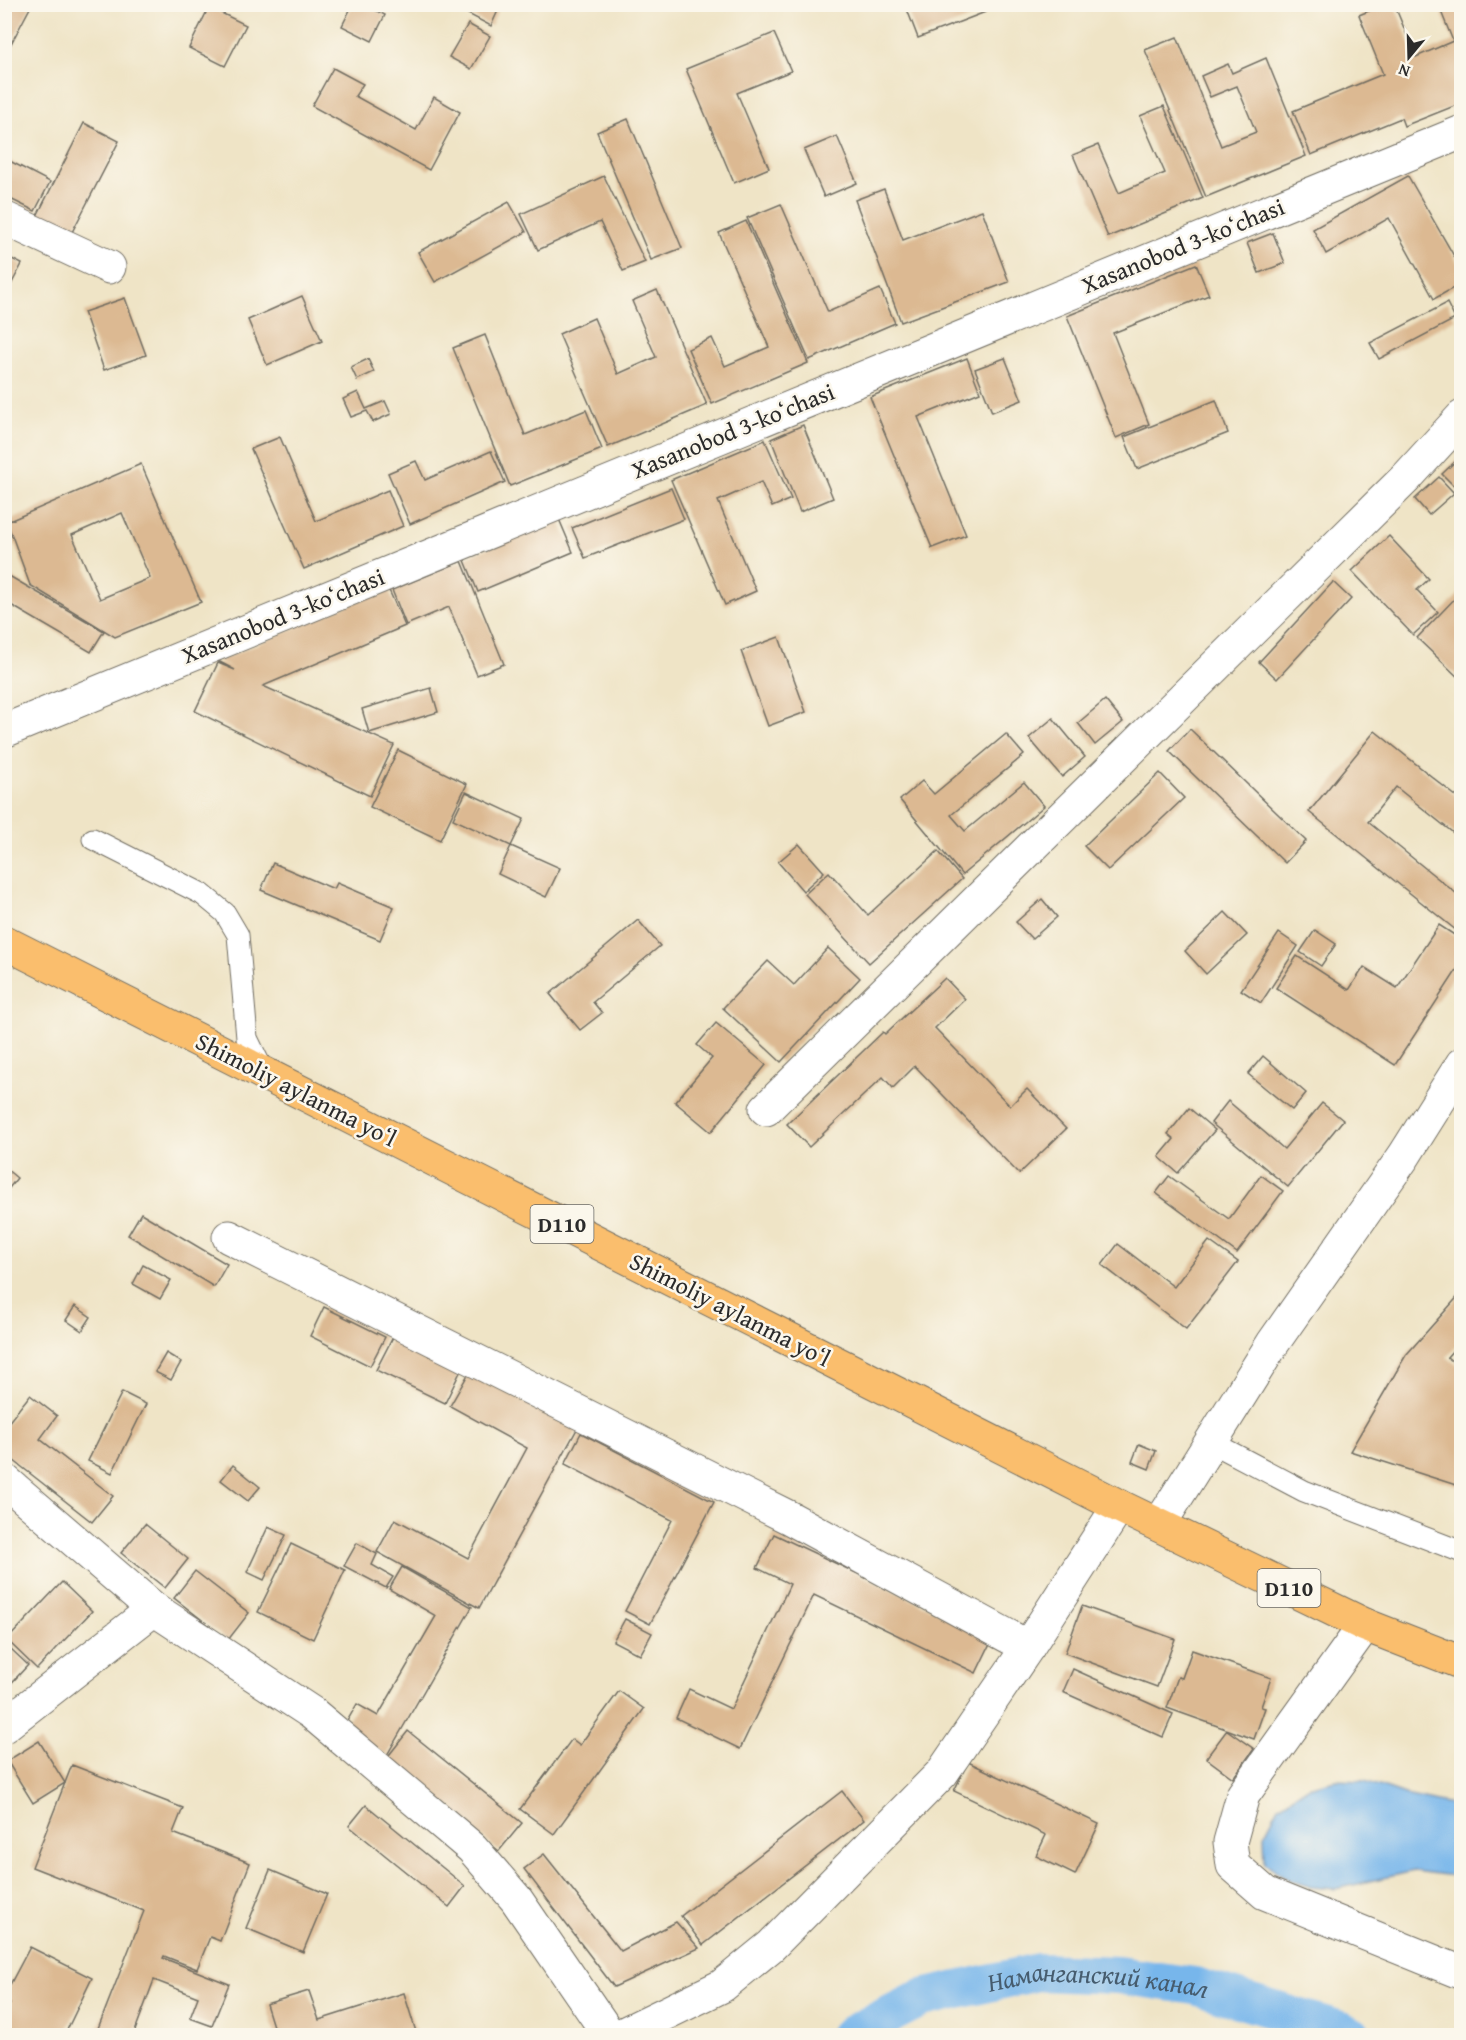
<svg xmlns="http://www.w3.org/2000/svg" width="1466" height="2040" font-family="'Gentium Book Plus',serif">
  <rect width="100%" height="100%" fill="#fbf7ec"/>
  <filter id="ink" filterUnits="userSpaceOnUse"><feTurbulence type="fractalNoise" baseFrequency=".0167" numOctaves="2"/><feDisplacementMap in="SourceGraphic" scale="12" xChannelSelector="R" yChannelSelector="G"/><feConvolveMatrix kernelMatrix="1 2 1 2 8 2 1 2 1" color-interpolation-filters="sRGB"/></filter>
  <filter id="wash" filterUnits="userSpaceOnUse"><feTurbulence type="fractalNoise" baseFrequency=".008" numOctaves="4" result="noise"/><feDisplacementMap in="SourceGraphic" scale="24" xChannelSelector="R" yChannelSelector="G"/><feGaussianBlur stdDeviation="1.35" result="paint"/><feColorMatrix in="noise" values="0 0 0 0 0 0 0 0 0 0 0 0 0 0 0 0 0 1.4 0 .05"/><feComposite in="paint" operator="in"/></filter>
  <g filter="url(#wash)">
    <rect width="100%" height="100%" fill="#efe4c6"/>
    <polygon fill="#77b6eb" stroke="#51708b" stroke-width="1.5" points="1335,1780 1365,1781 1405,1795 1461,1807 1461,1877 1414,1871 1336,1889 1311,1887 1288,1879 1265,1863 1264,1835 1279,1806 1308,1787"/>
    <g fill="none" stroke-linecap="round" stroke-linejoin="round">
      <path stroke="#77b6eb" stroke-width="38" id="s1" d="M 848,2036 L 922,1998 L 1038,1972 L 1118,1975 L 1195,1986 L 1341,2030 L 1353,2036"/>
    </g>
    <g id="blocks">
      <g fill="#dcb992" fill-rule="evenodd">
        <polygon points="4,4 32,4 4,57"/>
        <polygon points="353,4 363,4 385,15 372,41 342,26"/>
        <polygon points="473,4 501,4 491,26 468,14"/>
        <polygon points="905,4 1000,4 1001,6 918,38"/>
        <polygon points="1386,4 1394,4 1416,57 1453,41 1438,4 1462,4 1462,103 1404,126 1401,118 1311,155 1293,111 1383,74 1359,15"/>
        <polygon points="209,7 246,25 225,66 189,48"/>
        <polygon points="468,24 490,36 471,69 449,57"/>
        <polygon points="774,33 791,71 737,93 769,168 734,183 686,69"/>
        <polygon points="1177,37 1221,146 1256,132 1237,86 1210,97 1201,76 1228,64 1232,73 1266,58 1306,156 1206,197 1145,50"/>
        <polygon points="333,68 363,84 355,96 416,130 434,97 460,112 429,170 312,106"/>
        <polygon points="1164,106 1203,198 1108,237 1073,155 1098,145 1119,193 1165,173 1140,116"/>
        <polygon points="628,119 682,248 651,260 597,132"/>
        <polygon points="84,123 119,141 70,236 36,218"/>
        <polygon points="837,136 857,183 824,197 804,150"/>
        <polygon points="4,158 50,182 35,211 4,196"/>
        <polygon points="604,176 645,262 623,271 600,222 538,250 521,214"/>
        <polygon points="1408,176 1462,270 1462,283 1434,299 1389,218 1326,254 1313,229"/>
        <polygon points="884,189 903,240 982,210 1009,282 901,322 855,200"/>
        <polygon points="509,202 526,232 435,282 418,252"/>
        <polygon points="781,204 828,312 880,289 895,323 809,360 747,218"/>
        <polygon points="746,221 808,363 712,404 688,349 712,338 725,366 769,347 719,233"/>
        <polygon points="1273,233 1285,263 1259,273 1247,243"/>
        <polygon points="4,255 22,264 4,298"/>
        <polygon points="1196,264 1209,295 1113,333 1149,424 1116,438 1067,316"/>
        <polygon points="657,290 707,405 608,447 559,334 594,318 618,374 656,357 632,301"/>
        <polygon points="302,296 322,341 267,365 248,320"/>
        <polygon points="125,298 146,355 104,370 84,312"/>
        <polygon points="1447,303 1455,319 1379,359 1370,343"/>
        <polygon points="485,335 525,435 586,410 602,449 510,486 453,348"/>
        <polygon points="967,358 980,392 918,417 966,535 932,548 870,397"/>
        <polygon points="1005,358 1022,400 992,412 975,369"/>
        <polygon points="368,359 374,372 357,380 351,367"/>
        <polygon points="358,392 366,409 385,401 391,414 373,422 367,411 351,417 343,399"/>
        <polygon points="1216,400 1228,433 1137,469 1124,437"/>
        <polygon points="803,425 833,498 800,512 771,439"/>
        <polygon points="280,437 316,521 388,490 403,526 304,569 251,449"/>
        <polygon points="765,440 791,499 772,507 761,482 718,501 756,591 725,605 671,480"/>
        <polygon points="491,451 505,482 410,524 388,473 416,461 425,480"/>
        <polygon points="1462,455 1462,494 1442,474"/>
        <path d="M 141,464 L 201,602 L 115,637 L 30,585 L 7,522 ZM 122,513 L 150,578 L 100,599 L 72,535 Z"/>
        <polygon points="1439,477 1454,493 1429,515 1415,499"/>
        <polygon points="671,488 684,519 585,558 572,528"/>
        <polygon points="559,519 573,552 478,592 464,558"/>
        <polygon points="1389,536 1429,579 1417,590 1438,612 1413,635 1352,571"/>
        <polygon points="462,561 504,664 477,675 449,607 406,625 392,590"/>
        <polygon points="4,573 104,631 91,652 4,601"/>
        <polygon points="1333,582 1351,599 1277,679 1259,662"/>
        <polygon points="388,588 405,626 263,686 394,745 370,796 195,711 218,663 235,670 218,661"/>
        <polygon points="1462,591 1462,681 1417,638"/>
        <polygon points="779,637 806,712 768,726 741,651"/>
        <polygon points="431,688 438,712 369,733 362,709"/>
        <polygon points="1105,700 1123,722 1095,745 1078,723"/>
        <polygon points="1053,718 1085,757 1062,777 1029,738"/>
        <polygon points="1190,729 1306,841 1285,863 1169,751"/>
        <polygon points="1375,731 1462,801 1462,840 1396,787 1368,822 1462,898 1462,935 1309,812"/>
        <polygon points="1006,734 1024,755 951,815 965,831 1024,782 1044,806 962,875 900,800 922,781 934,794"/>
        <polygon points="398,750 467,784 440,840 370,807"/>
        <polygon points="1160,773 1184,798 1108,870 1084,846"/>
        <polygon points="466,792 524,819 511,846 453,819"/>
        <polygon points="799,844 824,872 803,891 778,862"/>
        <polygon points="511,846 560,868 546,897 498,874"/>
        <polygon points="938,851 962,879 869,963 805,894 829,872 868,915"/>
        <polygon points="273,863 334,889 337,883 394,907 380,940 261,890"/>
        <polygon points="1042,899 1057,917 1032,939 1016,922"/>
        <polygon points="1225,912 1247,935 1206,974 1185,951"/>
        <polygon points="638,920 660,946 593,1002 602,1013 580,1030 550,994"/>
        <polygon points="1439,925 1462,940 1462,962 1395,1065 1276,988 1297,956 1349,990 1364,967 1397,988"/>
        <polygon points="1315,930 1336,944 1321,966 1300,952"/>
        <polygon points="1279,933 1298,946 1261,1003 1241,990"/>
        <polygon points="828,948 860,978 781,1062 723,1008 768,961 794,985"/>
        <polygon points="945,978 965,999 935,1028 1010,1106 1027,1089 1066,1129 1019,1174 915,1066 893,1088 883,1077 809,1147 787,1124 883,1032 885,1034"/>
        <polygon points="716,1023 766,1065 711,1132 675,1102 712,1058 697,1045"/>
        <polygon points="1263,1056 1306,1093 1292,1110 1248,1074"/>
        <polygon points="1228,1101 1284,1149 1322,1103 1343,1120 1288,1187 1211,1123"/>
        <polygon points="1189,1108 1215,1130 1178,1173 1159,1157 1174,1139 1168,1134"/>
        <polygon points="5,1168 17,1178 5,1193"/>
        <polygon points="1261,1175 1283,1191 1237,1253 1156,1193 1169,1176 1229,1219"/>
        <polygon points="141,1213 227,1264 214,1287 128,1235"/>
        <polygon points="1209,1241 1238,1262 1186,1329 1102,1265 1118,1244 1174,1287"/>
        <polygon points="143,1265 171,1280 160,1299 133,1284"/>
        <polygon points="1462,1292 1462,1340 1447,1357 1462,1369 1462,1487 1350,1451 1406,1355"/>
        <polygon points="75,1306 91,1317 82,1331 66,1320"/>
        <polygon points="324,1307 385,1337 370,1366 310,1336"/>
        <polygon points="393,1337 461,1370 445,1403 376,1370"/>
        <polygon points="166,1353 181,1362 171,1380 155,1372"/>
        <polygon points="470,1371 577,1429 479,1608 377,1552 395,1519 468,1558 527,1448 450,1406"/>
        <polygon points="122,1392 146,1404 112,1473 88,1461"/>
        <polygon points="30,1395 57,1416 40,1439 113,1496 92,1522 4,1453 4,1428"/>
        <polygon points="581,1433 714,1502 650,1624 625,1611 672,1520 565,1464"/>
        <polygon points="1139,1444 1156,1451 1149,1469 1132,1462"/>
        <polygon points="233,1465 260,1487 248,1501 221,1480"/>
        <polygon points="145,1524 188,1559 165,1588 121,1553"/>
        <polygon points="268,1527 286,1535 264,1580 247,1572"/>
        <polygon points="774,1534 993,1638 976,1673 814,1595 740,1749 676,1718 689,1689 731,1709 790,1584 757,1568"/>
        <polygon points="357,1543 377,1554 372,1565 393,1577 386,1588 344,1566"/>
        <polygon points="291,1544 345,1570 313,1639 258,1612"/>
        <polygon points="402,1567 472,1607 387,1755 342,1730 357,1704 378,1716 436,1616 389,1589"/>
        <polygon points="195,1571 249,1613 228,1640 174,1598"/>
        <polygon points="62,1582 92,1611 37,1669 7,1640"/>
        <polygon points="1082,1606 1175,1639 1157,1687 1065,1653"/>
        <polygon points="625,1619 652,1633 640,1655 613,1641"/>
        <polygon points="10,1648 28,1665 4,1691 4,1654"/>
        <polygon points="1192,1650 1271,1678 1261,1707 1265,1708 1254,1739 1167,1708 1178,1677 1182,1678"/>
        <polygon points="1073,1669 1173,1714 1163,1737 1063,1692"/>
        <polygon points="619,1691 644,1709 554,1834 520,1809 572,1739 580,1745"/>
        <polygon points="1227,1730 1254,1749 1233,1778 1206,1758"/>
        <polygon points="408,1731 522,1823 499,1851 386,1759"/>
        <polygon points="39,1741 65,1783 33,1803 7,1761"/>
        <polygon points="968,1762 1099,1824 1075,1875 1036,1856 1046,1835 954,1791"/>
        <polygon points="72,1765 183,1808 173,1833 250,1863 220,1941 210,1937 197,1969 164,1956 163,1958 229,1984 212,2026 190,2018 198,1997 154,1980 133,2036 95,2036 144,1911 32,1867"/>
        <polygon points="842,1791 864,1820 703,1945 681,1916"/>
        <polygon points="366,1805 465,1886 449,1907 349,1826"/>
        <polygon points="544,1854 621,1951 676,1922 699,1948 614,1987 524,1869"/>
        <polygon points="270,1870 327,1894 303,1952 246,1928"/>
        <polygon points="30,1947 92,1978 64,2036 5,2036 5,2014 10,2004 4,2001 4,1996"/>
        <polygon points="309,1991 319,2020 404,1993 417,2035 276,2036 266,2004"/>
      </g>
    </g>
  </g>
  <g filter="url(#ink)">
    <use href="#blocks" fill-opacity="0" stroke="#706c61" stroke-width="1.5"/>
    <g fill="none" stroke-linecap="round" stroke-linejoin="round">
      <defs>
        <g id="lane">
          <polyline points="93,839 202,894 225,913 238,935 247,1038 264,1073"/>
          <polyline points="1211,1442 1304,1491 1462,1552"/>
        </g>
        <g id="street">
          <polyline points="4,218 109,267"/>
          <polyline points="4,731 1462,132"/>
          <polyline points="766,1109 1406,478 1462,417"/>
          <polyline points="229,1237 790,1518 1028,1647"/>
          <polyline points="4,1480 154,1609 312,1713 472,1848 516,1899 610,2036"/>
          <polyline points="1159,1525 1273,1343 1404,1156 1462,1064"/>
          <polyline points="1365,1625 1243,1795 1230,1842 1233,1865 1265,1893 1462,1973"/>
          <polyline points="4,1726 154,1609"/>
          <polyline points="619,2036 722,1986 771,1946 942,1773 1028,1647 1119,1506"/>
        </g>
        <polyline id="primary" points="4,942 1119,1506 1365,1625 1462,1663"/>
      </defs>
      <use href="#lane" stroke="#706c61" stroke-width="23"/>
      <use href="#street" stroke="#706c61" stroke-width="35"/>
      <use href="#primary" stroke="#706c61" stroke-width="35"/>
      <use href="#lane" stroke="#fff" stroke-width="21"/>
      <use href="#street" stroke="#fff" stroke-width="33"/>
      <use href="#primary" stroke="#fabe6d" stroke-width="33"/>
    </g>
  </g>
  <g text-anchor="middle" stroke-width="5" stroke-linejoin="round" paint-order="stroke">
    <g fill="#fbf7ec" stroke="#696865" stroke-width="1.5">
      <rect x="530.5" y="1205" width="63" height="38" rx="4.5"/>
      <rect x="1257.5" y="1569" width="63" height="38" rx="4.5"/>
    </g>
    <g font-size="22" font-weight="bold" fill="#2b2b2b">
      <text x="562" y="1232">D110</text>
      <text x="1289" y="1596">D110</text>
    </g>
    <g font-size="24" fill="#2b2b2b" stroke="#fbf7ec">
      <text transform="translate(1183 246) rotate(-22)" y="8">Xasanobod 3-koʻchasi</text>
      <text transform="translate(733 431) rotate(-22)" y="8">Xasanobod 3-koʻchasi</text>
      <text transform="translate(283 616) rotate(-22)" y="8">Xasanobod 3-koʻchasi</text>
      <text transform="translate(296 1090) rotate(27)" y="8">Shimoliy aylanma yoʻl</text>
      <text transform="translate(730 1310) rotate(27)" y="8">Shimoliy aylanma yoʻl</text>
    </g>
    <g font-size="26" font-style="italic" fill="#465c6e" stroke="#fbf7ec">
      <text dy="9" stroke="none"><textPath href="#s1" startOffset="262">Наманганский канал</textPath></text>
    </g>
  </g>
  <rect width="1466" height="2040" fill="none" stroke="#fbf7ec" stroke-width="24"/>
  <g transform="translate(1409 57) rotate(199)" stroke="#fbf7ec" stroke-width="4.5" paint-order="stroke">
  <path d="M0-4.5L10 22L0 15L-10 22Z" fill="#2b2b2b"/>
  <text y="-9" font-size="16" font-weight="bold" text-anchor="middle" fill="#2b2b2b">N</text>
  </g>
</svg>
